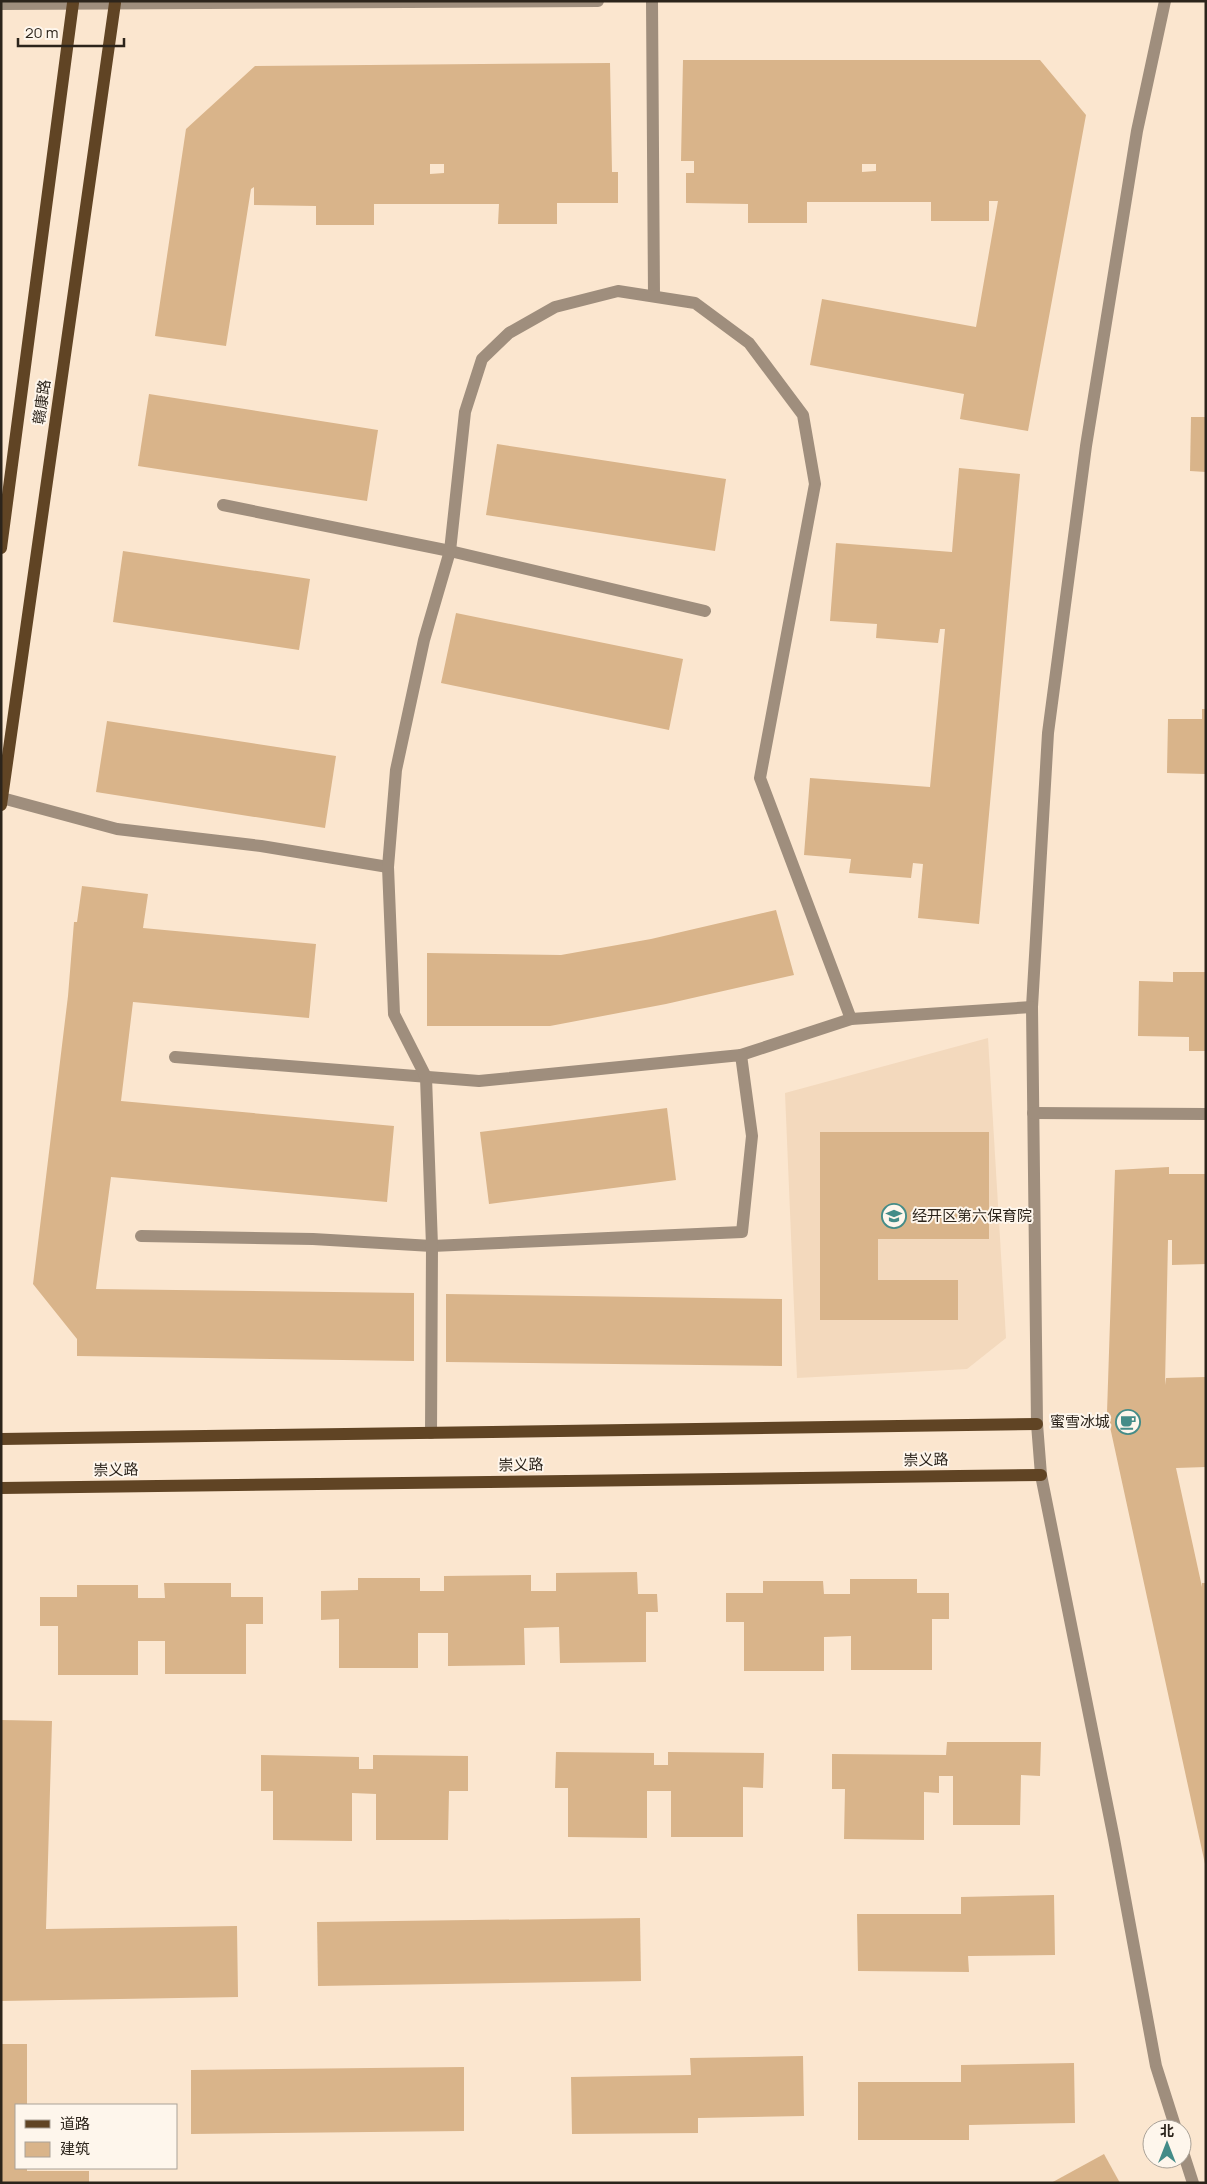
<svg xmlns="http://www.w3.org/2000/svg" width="1207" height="2184" font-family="Manrope,'Noto Sans SC',sans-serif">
  <rect width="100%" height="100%" fill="#fbe6cf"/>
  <polygon fill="#f3d9bd" points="988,1038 1006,1338 967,1369 797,1378 785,1093"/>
  <g fill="#d9b48a" fill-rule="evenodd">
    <path d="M 683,60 L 1040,60 L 1086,115 L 1028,431 L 960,419 L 964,394 L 810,365 L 822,299 L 976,327 L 998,201 L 989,201 L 989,221 L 931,221 L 931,202 L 807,202 L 807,223 L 748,223 L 748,204 L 686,203 L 686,173 L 694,173 L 694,161 L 681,161 ZM 862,164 L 876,164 L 876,171 L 862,172 Z"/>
    <path d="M 610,63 L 612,172 L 618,172 L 618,203 L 557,203 L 557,224 L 498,224 L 499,204 L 374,204 L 374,225 L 316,225 L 316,206 L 254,205 L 254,187 L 251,189 L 226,346 L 155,336 L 186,129 L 255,66 ZM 430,164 L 444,164 L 444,173 L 430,174 Z"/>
    <polygon points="149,394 378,430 367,501 138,466"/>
    <polygon points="1191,417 1206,417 1206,472 1190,471"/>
    <polygon points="497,444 726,479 715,551 486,515"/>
    <polygon points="959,468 1020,474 979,924 918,918 923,864 913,863 911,878 849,873 851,859 804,855 810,778 930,787 945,629 940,629 938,643 876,638 877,624 830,621 836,543 952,552"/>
    <polygon points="123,551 310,579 299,650 113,622"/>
    <polygon points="456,613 683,659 669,730 441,683"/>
    <polygon points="1202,709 1206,709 1206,774 1167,773 1168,719 1202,719"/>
    <polygon points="107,721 336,756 325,828 96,792"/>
    <polygon points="82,886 148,894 143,928 316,944 309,1018 133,1002 121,1101 394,1126 387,1202 111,1177 96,1289 414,1293 414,1361 77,1356 77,1339 33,1284 68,996 74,922 77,922"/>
    <polygon points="776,910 794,975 666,1004 550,1026 427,1026 427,953 561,955 651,939"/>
    <polygon points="1173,972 1206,972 1206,1051 1189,1051 1189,1037 1138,1036 1139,981 1173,982"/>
    <polygon points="667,1108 676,1180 489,1204 480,1132"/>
    <polygon points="820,1132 989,1132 989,1239 878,1239 878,1280 958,1280 958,1320 820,1320"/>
    <polygon points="1169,1167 1169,1174 1206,1174 1206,1264 1172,1265 1172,1240 1168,1240 1165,1385 1166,1378 1206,1377 1206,1467 1176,1468 1202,1587 1202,1583 1206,1583 1205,1864 1107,1413 1115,1170"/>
    <polygon points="446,1294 782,1299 782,1366 446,1362"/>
    <polygon points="637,1572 638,1594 657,1594 658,1612 646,1612 646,1662 560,1663 559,1627 524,1628 525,1665 448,1666 448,1633 418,1633 418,1668 339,1668 339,1619 321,1620 321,1591 358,1590 358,1578 420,1578 420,1591 444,1591 444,1576 531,1575 531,1591 556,1591 556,1573"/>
    <polygon points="850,1579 917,1579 917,1593 949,1593 949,1619 932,1619 932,1670 851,1670 851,1636 824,1637 824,1671 744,1671 744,1622 726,1622 726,1593 763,1593 763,1581 823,1581 824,1594 850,1594"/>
    <polygon points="164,1583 231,1583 231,1597 263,1597 263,1624 246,1624 246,1674 165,1674 165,1641 138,1641 138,1675 58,1675 58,1626 40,1626 40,1597 77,1597 77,1585 138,1585 138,1598 165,1598"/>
    <polygon points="1,1720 52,1721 46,1929 237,1926 238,1997 1,2001"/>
    <polygon points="947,1742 1041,1742 1040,1776 1021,1775 1020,1825 953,1825 953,1776 939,1776 939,1793 924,1792 924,1840 844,1839 845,1789 832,1789 832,1754 946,1755"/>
    <polygon points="556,1752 654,1753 654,1765 668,1765 668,1752 764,1753 763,1788 743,1787 743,1837 671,1837 671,1791 647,1791 647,1838 568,1837 568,1788 555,1788"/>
    <polygon points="261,1755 359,1757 359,1769 373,1769 373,1755 468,1756 468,1791 449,1791 448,1840 376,1840 376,1794 352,1793 352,1841 273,1840 273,1791 261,1791"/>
    <polygon points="1054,1895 1055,1955 968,1956 969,1972 858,1971 857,1914 961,1914 961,1897"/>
    <polygon points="640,1918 641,1981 318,1986 317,1922"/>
    <polygon points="1,2044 27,2044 27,2105 16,2105 16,2168 27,2168 27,2171 89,2171 89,2183 1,2183"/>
    <polygon points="803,2056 804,2116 698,2118 698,2133 572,2134 571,2077 691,2075 690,2058"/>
    <polygon points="1074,2063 1075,2123 969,2125 969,2140 858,2140 858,2082 961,2082 961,2065"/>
    <polygon points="464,2067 464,2131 191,2134 191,2070"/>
    <polygon points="1104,2154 1120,2183 1051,2183"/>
  </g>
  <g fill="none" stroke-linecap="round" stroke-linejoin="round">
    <g stroke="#9f8e7d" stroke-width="12">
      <polyline points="652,1 654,296"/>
      <polyline points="1165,1 1137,131 1086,446 1048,733 1032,1007 1037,1424 1041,1475 1114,1839 1156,2066 1176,2129"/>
      <polyline points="1,4 598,1"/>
      <polyline points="223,505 450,551 705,611"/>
      <polyline points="2,798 117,829 261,846 388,867"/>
      <polyline points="741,1055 851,1019 1032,1007"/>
      <polyline points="1033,1113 1206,1114"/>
      <polyline points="141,1236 313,1239 432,1246 742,1232 752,1136 741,1055 479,1081 175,1057"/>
      <polyline points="431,1433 432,1246 426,1077 394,1014 388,867 396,770 424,640 450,551 465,412 482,359 509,333 555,307 618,291 695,303 749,343 803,415 815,484 760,778 851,1019"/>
      <polyline points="1182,2149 1193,2183"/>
    </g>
    <g stroke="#604424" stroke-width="12">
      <polyline points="1,548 73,3"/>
      <polyline points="1,805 115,3"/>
      <polyline points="1,1439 1037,1424"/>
      <polyline points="1,1488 1041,1475"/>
    </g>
  </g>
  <defs>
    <symbol id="school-ring" viewBox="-11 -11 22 22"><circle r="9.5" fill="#fef6ec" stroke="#448c88" stroke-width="1.5"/><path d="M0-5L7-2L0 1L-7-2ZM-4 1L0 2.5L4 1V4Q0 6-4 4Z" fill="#448c88"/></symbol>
    <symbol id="cafe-ring" viewBox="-11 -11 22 22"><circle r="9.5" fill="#fef6ec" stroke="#448c88" stroke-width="1.5"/><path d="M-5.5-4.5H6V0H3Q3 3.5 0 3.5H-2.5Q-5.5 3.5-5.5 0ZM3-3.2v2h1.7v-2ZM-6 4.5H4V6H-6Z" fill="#448c88"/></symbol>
  </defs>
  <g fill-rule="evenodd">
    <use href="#school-ring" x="880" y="1202" width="28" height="28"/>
    <use href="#cafe-ring" x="1114" y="1408" width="28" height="28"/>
  </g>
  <g text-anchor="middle" stroke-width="4" stroke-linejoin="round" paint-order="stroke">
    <g font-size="15" fill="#2c241b" stroke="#fef6ec">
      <text transform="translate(42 402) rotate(-82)" y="5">赣康路</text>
      <text transform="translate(926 1460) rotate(-1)" y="5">崇义路</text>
      <text transform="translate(521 1465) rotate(-1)" y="5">崇义路</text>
      <text transform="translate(116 1470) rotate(-1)" y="5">崇义路</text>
    </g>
    <g font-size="15" fill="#2c241b" stroke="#fef6ec" text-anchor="start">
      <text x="912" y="1221">经开区第六保育院</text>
      <text x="1110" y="1427" text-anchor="end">蜜雪冰城</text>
    </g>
  </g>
  <rect width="1207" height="2184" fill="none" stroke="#2c241b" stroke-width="5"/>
  <rect x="15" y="2104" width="162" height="65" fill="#fef6ec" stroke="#aaa298"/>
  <rect x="25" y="2120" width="25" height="8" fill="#604424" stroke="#aaa298"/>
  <text x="60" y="2129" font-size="15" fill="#2c241b">道路</text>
  <rect x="25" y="2142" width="25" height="15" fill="#d9b48a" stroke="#aaa298"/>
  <text x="60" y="2154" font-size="15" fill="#2c241b">建筑</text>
  <g transform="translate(1167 2144)"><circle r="24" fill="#fef6ec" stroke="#aaa298"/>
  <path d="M0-4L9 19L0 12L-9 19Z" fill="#448c88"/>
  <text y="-8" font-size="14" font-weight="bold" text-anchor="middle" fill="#2c241b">北</text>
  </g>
  <path d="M18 38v8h106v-8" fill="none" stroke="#2c241b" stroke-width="2.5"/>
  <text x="25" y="38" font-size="15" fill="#2c241b" stroke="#fef6ec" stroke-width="4" paint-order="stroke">20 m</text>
</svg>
